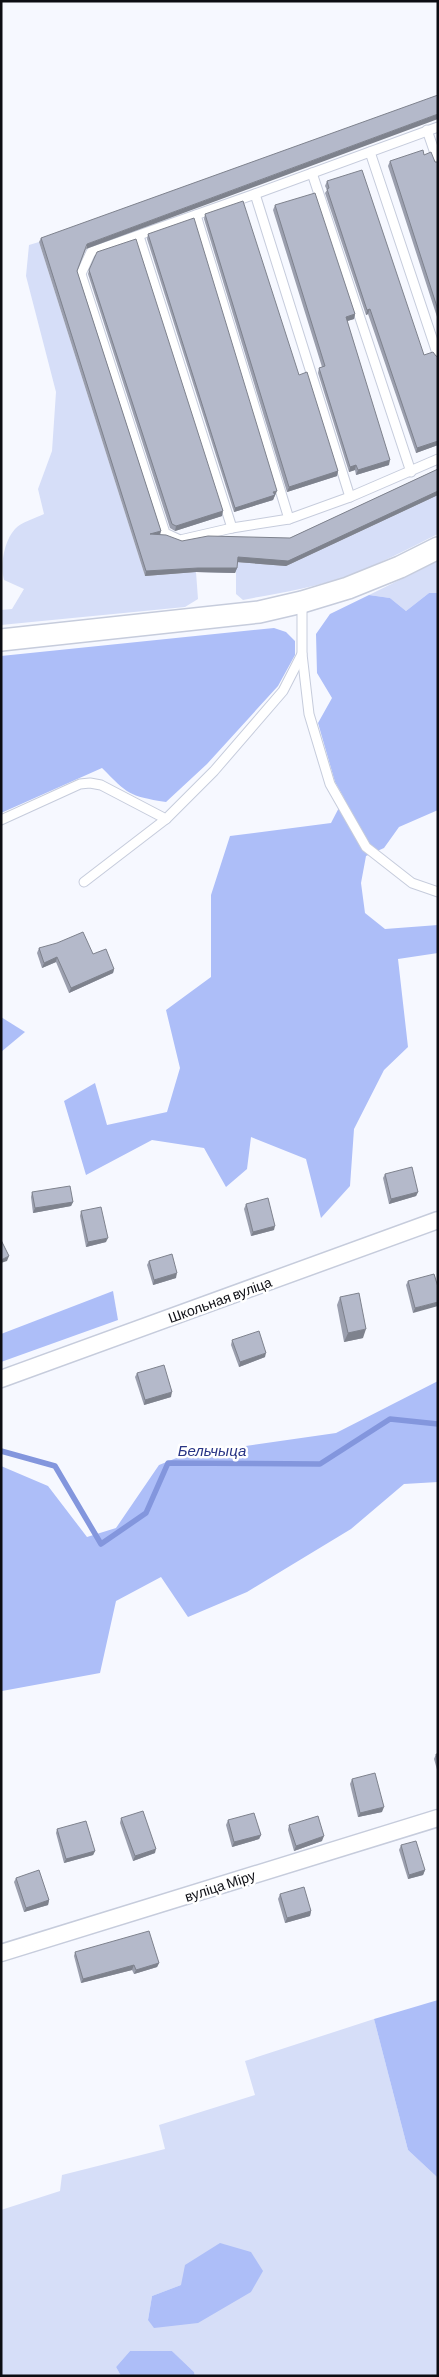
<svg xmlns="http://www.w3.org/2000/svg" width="439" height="2377" font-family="Barlow,sans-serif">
  <rect width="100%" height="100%" fill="#f6f8ff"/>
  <g fill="#d6def8" fill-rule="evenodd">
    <path d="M 39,242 L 145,576 L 196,572 L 198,599 L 185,607 L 1,625 L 1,610 L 12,609 L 24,589 L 4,580 C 0,565 4,541 15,529 C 21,522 36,518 44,514 L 38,489 L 52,451 L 56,392 L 26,276 L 29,245 Z"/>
    <path d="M 438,495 L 438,534 C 408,549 379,564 347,576 C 314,588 278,593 243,600 L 236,594 L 236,562 L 286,566 Z"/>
    <polygon points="438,561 438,593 429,593 406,611 390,598 369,595"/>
    <path d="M 374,2019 L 408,2150 L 438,2178 L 438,2376 L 195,2376 L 194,2372 L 172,2351 L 130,2351 L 116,2367 L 121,2376 L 1,2376 L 1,2210 L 60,2191 L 62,2175 L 165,2149 L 159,2125 L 255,2095 L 245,2061 ZM 181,2285 L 148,2320 L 152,2296 Z"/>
  </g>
  <g fill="#adbef8">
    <polygon points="429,593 438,593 438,810 399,827 384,848 366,856 361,883 365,913 385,929 438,925 438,953 398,959 408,1047 384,1070 354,1129 350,1186 321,1218 306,1159 251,1137 247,1169 226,1187 204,1148 152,1140 86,1175 64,1101 95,1083 107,1125 167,1112 180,1068 166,1010 211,977 211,895 230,836 331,823 344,798 335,782 318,723 332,698 317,673 316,634 330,614 369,595 390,598 406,611"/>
    <path d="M 274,628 L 286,632 L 295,641 L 295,655 L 278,686 L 207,764 L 166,802 C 128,796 128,794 102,768 L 1,813 L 1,656 Z"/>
    <polygon points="1,1017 25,1032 1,1052"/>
    <polygon points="113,1291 118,1320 1,1362 1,1334"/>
    <polygon points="438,1381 438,1482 404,1484 351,1529 247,1592 188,1617 161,1577 116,1601 100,1673 2,1691 1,1466 48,1486 87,1537 116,1528 159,1465 184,1455 336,1433"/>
    <polygon points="438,2000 438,2178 408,2150 374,2019"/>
    <polygon points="220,2243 251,2252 263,2271 251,2292 198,2323 154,2328 148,2320 152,2296 181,2285 185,2265"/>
    <polygon points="130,2351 172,2351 194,2372 195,2376 121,2376 116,2367"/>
  </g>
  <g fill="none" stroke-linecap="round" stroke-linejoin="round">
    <polyline stroke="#8396dd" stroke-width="5.5" points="1,1451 55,1466 101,1544 146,1513 168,1463 320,1464 390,1419 438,1424"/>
    <defs>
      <g id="service">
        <polyline points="438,127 255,194 91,252 81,274 165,533 180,540 232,528 289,519 350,497 438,459"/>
        <polyline points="427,130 438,162"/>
        <polyline points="370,152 438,356"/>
        <polyline points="312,173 411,472"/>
        <polyline points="255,194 350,497"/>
        <polyline points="196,215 289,519"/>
        <polyline points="139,236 232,528"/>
        <polyline points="302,654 309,714 330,784 366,847 412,883 438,892"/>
        <polyline points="1,820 80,784 90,783 101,785 166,819 214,771 283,691 302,654 302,602"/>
        <polyline points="84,882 166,819"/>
      </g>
      <g id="minor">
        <polyline points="1,1379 438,1220"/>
        <polyline points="1,1953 438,1818"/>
      </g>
      <polyline id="tertiary" points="1,640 259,612 302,602 348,588 400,567 438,548"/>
    </defs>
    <use href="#service" stroke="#c6ccdc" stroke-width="11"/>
    <use href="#minor" stroke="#c6ccdc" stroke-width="19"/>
    <use href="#tertiary" stroke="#c6ccdc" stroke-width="24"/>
    <use href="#service" stroke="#fff" stroke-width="9"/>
    <use href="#minor" stroke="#fff" stroke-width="16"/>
    <use href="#tertiary" stroke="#fff" stroke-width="21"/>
  </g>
  <g fill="#9b9fae">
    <polygon points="424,155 435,162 438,162 438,320 388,166 390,161"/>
    <polygon points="327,181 424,355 438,357 438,445 416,453 368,314 366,315 325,193 327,190 325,186"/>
    <polygon points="275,205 355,314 354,319 347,321 389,465 356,475 355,470 349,472 318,373 319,368 322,367 273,210"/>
    <polygon points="205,214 299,375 338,471 337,476 287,492 204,219"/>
    <polygon points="148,234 275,495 273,500 234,512 147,239"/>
    <polygon points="41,238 86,249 77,271 161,531 160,535 182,541 290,538 438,469 438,495 286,566 237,562 237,568 235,573 196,572 145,576 39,242"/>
    <polygon points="89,270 222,516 175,531 170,528 88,274"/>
    <polygon points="39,948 93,954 114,969 113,973 69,993 56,962 42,968 37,953"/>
    <polygon points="385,1174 418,1192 416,1196 389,1204 383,1178"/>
    <polygon points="32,1192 73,1202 71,1206 33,1213 31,1197"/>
    <polygon points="246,1204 274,1230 251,1236 244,1209"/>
    <polygon points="81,1211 106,1242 86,1247 80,1216"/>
    <polygon points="149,1261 176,1278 153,1285 147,1265"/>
    <polygon points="408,1281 438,1287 413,1313 406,1285"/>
    <polygon points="340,1297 363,1338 344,1342 337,1305"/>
    <polygon points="232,1340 265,1357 239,1367 231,1345"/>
    <polygon points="137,1373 171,1397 144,1405 135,1377"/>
    <polygon points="436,1754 438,1754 438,1773 434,1759"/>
    <polygon points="352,1779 382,1812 358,1817 350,1784"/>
    <polygon points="121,1818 155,1853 133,1861 120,1823"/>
    <polygon points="228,1820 261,1835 259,1839 232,1847 226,1825"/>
    <polygon points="289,1825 322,1841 294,1851 288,1830"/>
    <polygon points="57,1829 95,1851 93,1855 64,1863 56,1833"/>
    <polygon points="401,1845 425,1870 423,1875 408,1879 399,1850"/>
    <polygon points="16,1878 49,1900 48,1905 24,1912 14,1882"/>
    <polygon points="280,1894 311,1911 310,1916 285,1923 278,1899"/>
    <polygon points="75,1952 159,1963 157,1967 134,1974 132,1970 81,1983 74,1956"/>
  </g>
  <g fill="#7e828d">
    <polygon points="438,114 438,119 86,249 87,244"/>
    <polygon points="370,309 368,314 366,315 367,310"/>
    <polygon points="355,314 354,319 344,322 346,317"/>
    <polygon points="438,441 438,445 416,453 417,448"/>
    <polygon points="390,460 389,465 356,475 358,470"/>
    <polygon points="356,465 355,470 349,472 350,467"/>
    <polygon points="338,471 337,476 287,492 289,487"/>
    <polygon points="277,491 273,500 234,512 235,508"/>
    <polygon points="438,491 438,495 286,566 236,562 238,557"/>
    <polygon points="223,511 222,516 175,531 176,526"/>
    <polygon points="161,531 159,536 150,534"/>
    <polygon points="198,568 237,568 235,573 196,572 145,576 146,571"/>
    <polygon points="57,957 56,962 42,968 44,963"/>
    <polygon points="114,969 113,973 69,993 71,988"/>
    <polygon points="418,1192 416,1196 389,1204 391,1199"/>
    <polygon points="73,1202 71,1206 33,1213 35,1208"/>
    <polygon points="275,1226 274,1230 251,1236 253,1232"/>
    <polygon points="108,1238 106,1242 86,1247 88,1242"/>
    <polygon points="9,1256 7,1261 1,1263 1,1260"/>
    <polygon points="177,1273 176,1278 153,1285 154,1280"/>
    <polygon points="438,1302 438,1306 413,1313 415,1308"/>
    <polygon points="366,1329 363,1338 344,1342 348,1333"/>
    <polygon points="266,1353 265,1357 239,1367 240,1362"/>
    <polygon points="172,1392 171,1397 144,1405 145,1400"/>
    <polygon points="384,1807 382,1812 358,1817 360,1813"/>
    <polygon points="261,1835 259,1839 232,1847 234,1842"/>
    <polygon points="324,1836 322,1841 294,1851 296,1846"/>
    <polygon points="156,1849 155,1853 133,1861 135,1856"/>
    <polygon points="95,1851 93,1855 64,1863 66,1859"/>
    <polygon points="425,1870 423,1875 408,1879 409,1875"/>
    <polygon points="49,1900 48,1905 24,1912 26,1908"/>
    <polygon points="311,1911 310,1916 285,1923 287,1918"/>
    <polygon points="159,1963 157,1967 134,1974 136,1970"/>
    <polygon points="134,1965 132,1970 81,1983 83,1979"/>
  </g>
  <g fill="#b4b9ca" stroke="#7e828d">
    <polygon points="438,95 438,114 87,244 77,271 161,531 150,534 166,535 182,541 208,536 290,538 438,469 438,491 288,561 238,557 237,568 198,568 146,571 41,238"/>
    <polygon points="423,150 424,155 431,152 435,162 438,162 438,310 390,161"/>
    <polygon points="362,170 424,355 433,352 436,356 438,357 438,441 417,448 370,309 367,310 327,189 329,188 327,181"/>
    <polygon points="315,193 355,314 346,317 390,460 358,470 356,465 350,467 319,368 325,366 275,205"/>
    <polygon points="243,201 299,375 307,372 338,471 289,487 205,214"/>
    <polygon points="194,218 277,491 273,492 275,495 235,508 148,234"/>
    <polygon points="136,239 223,511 176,526 172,524 89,270 97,252"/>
    <polygon points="83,932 93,954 106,949 114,969 71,988 57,957 44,963 39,948 57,943"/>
    <polygon points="412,1167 418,1192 391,1199 385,1174"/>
    <polygon points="70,1186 73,1202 35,1208 32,1192"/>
    <polygon points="268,1198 275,1226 253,1232 246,1204"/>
    <polygon points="101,1207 108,1238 88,1242 81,1211"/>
    <polygon points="1,1240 9,1256 1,1260"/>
    <polygon points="172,1254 177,1273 154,1280 149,1261"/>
    <polygon points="434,1274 438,1287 438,1302 415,1308 408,1281"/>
    <polygon points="359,1293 366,1329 348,1333 340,1297"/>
    <polygon points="259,1331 266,1353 240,1362 232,1340"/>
    <polygon points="164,1365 172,1392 145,1400 137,1373"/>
    <polygon points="436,1754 438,1754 438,1762"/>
    <polygon points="375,1773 384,1807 360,1813 352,1779"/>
    <polygon points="143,1811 156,1849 135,1856 121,1818"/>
    <polygon points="254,1813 261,1835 234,1842 228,1820"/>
    <polygon points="318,1816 324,1836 296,1846 289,1825"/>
    <polygon points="86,1821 95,1851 66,1859 57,1829"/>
    <polygon points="416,1841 425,1870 409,1875 401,1845"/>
    <polygon points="39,1870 49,1900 26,1908 16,1878"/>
    <polygon points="304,1887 311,1911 287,1918 280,1894"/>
    <polygon points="149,1931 159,1963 136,1970 134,1965 83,1979 75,1952"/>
  </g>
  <g text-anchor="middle" stroke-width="5" stroke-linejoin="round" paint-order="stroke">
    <g font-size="14" fill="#0c0d13" stroke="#fff">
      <text transform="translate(220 1300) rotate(-20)" y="5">Школьная вуліца</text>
      <text transform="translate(220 1886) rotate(-18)" y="5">вуліца Міру</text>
    </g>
    <g font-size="15" font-style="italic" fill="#283485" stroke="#fff">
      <text x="212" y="1456">Бельчыца</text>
    </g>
  </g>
  <rect width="439" height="2377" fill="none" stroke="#0c0d13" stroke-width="5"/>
</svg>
